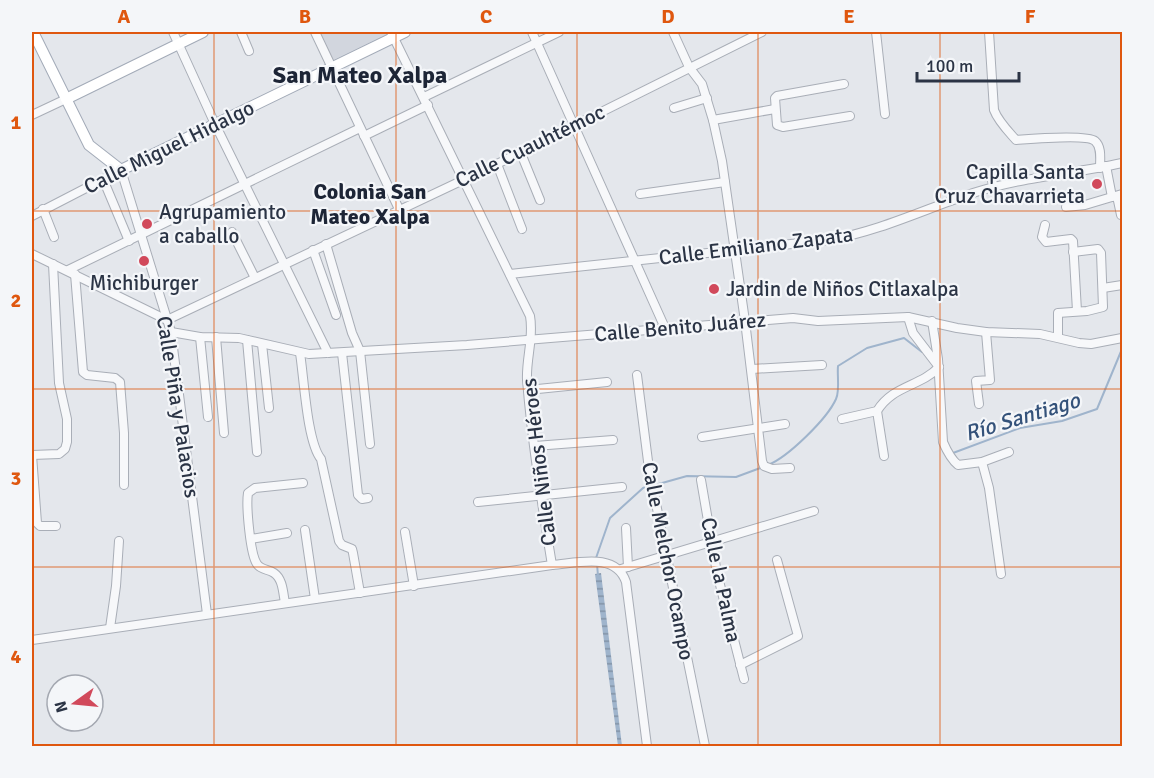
<svg xmlns="http://www.w3.org/2000/svg" width="1154" height="778" font-family="Signika,sans-serif">
  <defs>
    <pattern id="water-rules" width="6" height="5" patternUnits="userSpaceOnUse" patternTransform="scale(1.5)"><rect width="6" height="5" fill="#9fb4cc"/><path d="M0 2.5h6" fill="none" stroke="#8293a7"/></pattern>
  </defs>
  <rect width="100%" height="100%" fill="#e4e7ec"/>
  <polygon fill="#d2d6de" points="317,32 388,32 389,33 331,61"/>
  <polygon fill="url(#water-rules)" points="601,573 622,746 618,746 595,574"/>
  <g fill="none" stroke-linecap="round" stroke-linejoin="round">
    <g stroke="#9fb4cc" stroke-width="2">
      <polyline points="953,453 1020,428 1062,421 1097,409 1122,349"/>
      <path d="M 768,465 C 788,457 827,419 836,399 C 840,391 837,375 838,366 L 867,348 L 904,338 L 922,352"/>
      <polyline points="655,485 687,476 736,477 763,467"/>
      <polyline points="596,558 610,518 643,488 649,486"/>
      <polyline points="597,564 598,576"/>
    </g>
    <defs>
      <g id="minor">
        <polyline points="173,32 215,124 328,353"/>
        <polyline points="241,32 249,51"/>
        <polyline points="315,32 399,209"/>
        <path d="M 391,32 L 530,316 C 534,338 526,358 527,380 C 532,442 542,504 552,565"/>
        <polyline points="532,32 665,328"/>
        <polyline points="673,32 689,67 702,84 713,120 722,161 745,321 762,461 764,466 772,469 790,468"/>
        <polyline points="876,32 885,114"/>
        <path d="M 989,32 L 994,110 C 998,121 1008,131 1016,140 C 1029,139 1087,134 1095,141 C 1102,147 1100,159 1100,168"/>
        <polyline points="844,84 777,96 775,98 777,125 783,127 850,116"/>
        <polyline points="424,97 559,32"/>
        <polyline points="674,108 707,98"/>
        <polyline points="32,115 66,99"/>
        <polyline points="713,120 775,109"/>
        <polyline points="364,136 428,105"/>
        <polyline points="520,151 540,200"/>
        <polyline points="497,164 522,229"/>
        <polyline points="1106,166 1112,197"/>
        <polyline points="990,174 994,187"/>
        <polyline points="103,179 129,241"/>
        <polyline points="640,194 725,182"/>
        <polyline points="1117,196 1121,215"/>
        <polyline points="1066,207 1085,205 1122,194"/>
        <polyline points="43,209 54,237"/>
        <polyline points="32,216 121,170 171,332 207,614"/>
        <polyline points="1045,225 1042,237 1046,242 1071,239 1073,241 1077,311"/>
        <polyline points="232,232 255,278"/>
        <polyline points="326,244 352,333 360,351 370,444"/>
        <polyline points="313,250 336,315"/>
        <polyline points="32,254 167,320"/>
        <polyline points="68,270 360,128"/>
        <polyline points="75,274 83,372 87,375 115,378 120,382 124,433 124,485"/>
        <path d="M 510,274 L 829,240 C 880,231 925,209 973,193 C 1022,177 1073,174 1122,163"/>
        <polyline points="1103,288 1122,285"/>
        <polyline points="908,317 913,333 939,367"/>
        <polyline points="167,320 497,164 762,32"/>
        <path d="M 932,321 L 938,359 L 943,442 C 946,449 952,460 958,465 L 982,462 L 1009,452"/>
        <polyline points="171,332 200,337 239,338 309,354 467,345 793,318 818,321 908,317 957,328 986,332 1040,334 1079,343 1091,344 1122,338"/>
        <polyline points="200,337 208,417"/>
        <polyline points="216,337 224,433"/>
        <polyline points="1058,337 1058,313 1087,311 1103,307 1101,253 1098,249 1073,252"/>
        <polyline points="247,340 257,452"/>
        <polyline points="262,344 269,408"/>
        <path d="M 300,353 C 304,378 307,442 321,459 L 339,541 L 342,545 L 352,549 L 353,553 L 360,593"/>
        <polyline points="342,353 358,495 362,499 368,498"/>
        <polyline points="752,369 822,365"/>
        <polyline points="637,375 649,469 705,746"/>
        <polyline points="528,390 607,382"/>
        <polyline points="979,404 976,381 990,380 986,332"/>
        <polyline points="877,411 884,456"/>
        <path d="M 842,419 L 877,411 C 893,385 920,387 939,367"/>
        <polyline points="702,437 785,424"/>
        <polyline points="535,446 613,440"/>
        <polyline points="32,455 59,454 65,449 67,442 67,419 59,383 53,264"/>
        <polyline points="32,455 37,523 40,526 56,526"/>
        <polyline points="982,462 989,488 1001,574"/>
        <polyline points="701,480 717,573 744,679"/>
        <polyline points="478,502 622,487"/>
        <polyline points="626,528 628,567"/>
        <polyline points="305,530 315,599"/>
        <polyline points="405,532 414,586"/>
        <polyline points="251,539 287,533"/>
        <polyline points="621,569 814,511"/>
        <path d="M 285,603 C 283,593 283,579 274,573 C 268,569 261,570 257,564 C 250,554 246,505 248,493 L 255,488 L 303,483"/>
        <polyline points="110,628 116,586 119,541"/>
        <path d="M 32,640 L 552,565 C 578,563 616,552 626,582 L 647,746"/>
        <polyline points="740,665 798,636 777,560"/>
      </g>
      <g id="major">
        <polyline points="33,32 89,145 121,170 405,32"/>
        <polyline points="66,99 203,32"/>
      </g>
    </defs>
    <use href="#minor" stroke="#a9aeb7" stroke-width="10"/>
    <use href="#major" stroke="#a3abb8" stroke-width="12"/>
    <use href="#minor" stroke="#f7f8fa" stroke-width="8"/>
    <use href="#major" stroke="#fff" stroke-width="10"/>
  </g>
  <path fill="none" stroke="#df570f" stroke-width="1.5" stroke-opacity="0.55" d="M 214,32 L 214,746M 396,32 L 396,746M 577,32 L 577,746M 758,32 L 758,746M 940,32 L 940,746M 32,211 L 1122,211M 32,389 L 1122,389M 32,567 L 1122,567"/>
  <g fill="#d1495b" stroke="#f4f6f9" stroke-width="2">
    <circle cx="1097" cy="184" r="6"/>
    <circle cx="147" cy="224" r="6"/>
    <circle cx="144" cy="261" r="6"/>
    <circle cx="714" cy="289" r="6"/>
  </g>
  <g text-anchor="middle" stroke-width="4.5" stroke-linejoin="round" paint-order="stroke">
    <g font-size="21" fill="#2b3445" stroke="#f4f6f9">
      <text transform="translate(530 146) rotate(-26)" y="7">Calle Cuauhtémoc</text>
      <text transform="translate(169 147) rotate(-26)" y="7">Calle Miguel Hidalgo</text>
      <text transform="translate(756 246) rotate(-7)" y="7">Calle Emiliano Zapata</text>
      <text transform="translate(680 327) rotate(-5)" y="7">Calle Benito Juárez</text>
      <text transform="translate(178 407) rotate(81)" y="7">Calle Piña y Palacios</text>
      <text transform="translate(539 462) rotate(-97)" y="7">Calle Niños Héroes</text>
      <text transform="translate(668 561) rotate(79)" y="7">Calle Melchor Ocampo</text>
      <text transform="translate(721 580) rotate(78)" y="7">Calle la Palma</text>
    </g>
    <g font-size="21" fill="#2b3445" stroke="#f4f6f9" text-anchor="start">
      <text x="1085" y="179" text-anchor="end">Capilla Santa<tspan x="1085" dy="24">Cruz Chavarrieta</tspan></text>
      <text x="159" y="219">Agrupamiento<tspan x="159" dy="24">a caballo</tspan></text>
      <text x="144" y="290" text-anchor="middle">Michiburger</text>
      <text x="726" y="296">Jardin de Niños Citlaxalpa</text>
    </g>
    <g font-size="22" font-weight="bold" fill="#1d2536" stroke="#f4f6f9">
      <text x="370" y="199">Colonia San<tspan x="370" dy="25">Mateo Xalpa</tspan></text>
    </g>
    <g font-size="22" font-style="italic" fill="#34527a" stroke="#f4f6f9">
      <text transform="translate(1022 416) rotate(-17)" y="8">Río Santiago</text>
    </g>
    <g font-size="24" font-weight="bold" fill="#1d2536" stroke="#f4f6f9">
      <text x="360" y="83">San Mateo Xalpa</text>
    </g>
  </g>
  <rect width="1154" height="778" fill="none" stroke="#f4f6f9" stroke-width="66"/>
  <g transform="translate(75 703) rotate(255)"><circle r="28" fill="#f4f6f9" stroke="#a4a8b1" stroke-width="1.5"/>
  <path d="M0-4.5L10 22L0 15L-10 22Z" fill="#d1495b"/>
  <text y="-9" font-size="16" font-weight="bold" text-anchor="middle" fill="#2b3445">N</text>
  </g>
  <path d="M917 72v9h102v-9" fill="none" stroke="#2b3445" stroke-width="3"/>
  <text x="926" y="72" font-size="18" fill="#2b3445" stroke="#f4f6f9" stroke-width="4.5" paint-order="stroke">100 m</text>
  <rect x="33" y="33" width="1088" height="712" fill="none" stroke="#df570f" stroke-width="2"/>
  <g font-size="20" text-anchor="middle" font-weight="bold" fill="#df570f">
    <text x="124" y="23">A</text>
    <text x="305" y="23">B</text>
    <text x="486" y="23">C</text>
    <text x="668" y="23">D</text>
    <text x="849" y="23">E</text>
    <text x="1030" y="23">F</text>
    <text x="16" y="129">1</text>
    <text x="16" y="307">2</text>
    <text x="16" y="485">3</text>
    <text x="16" y="663">4</text>
  </g>
</svg>
